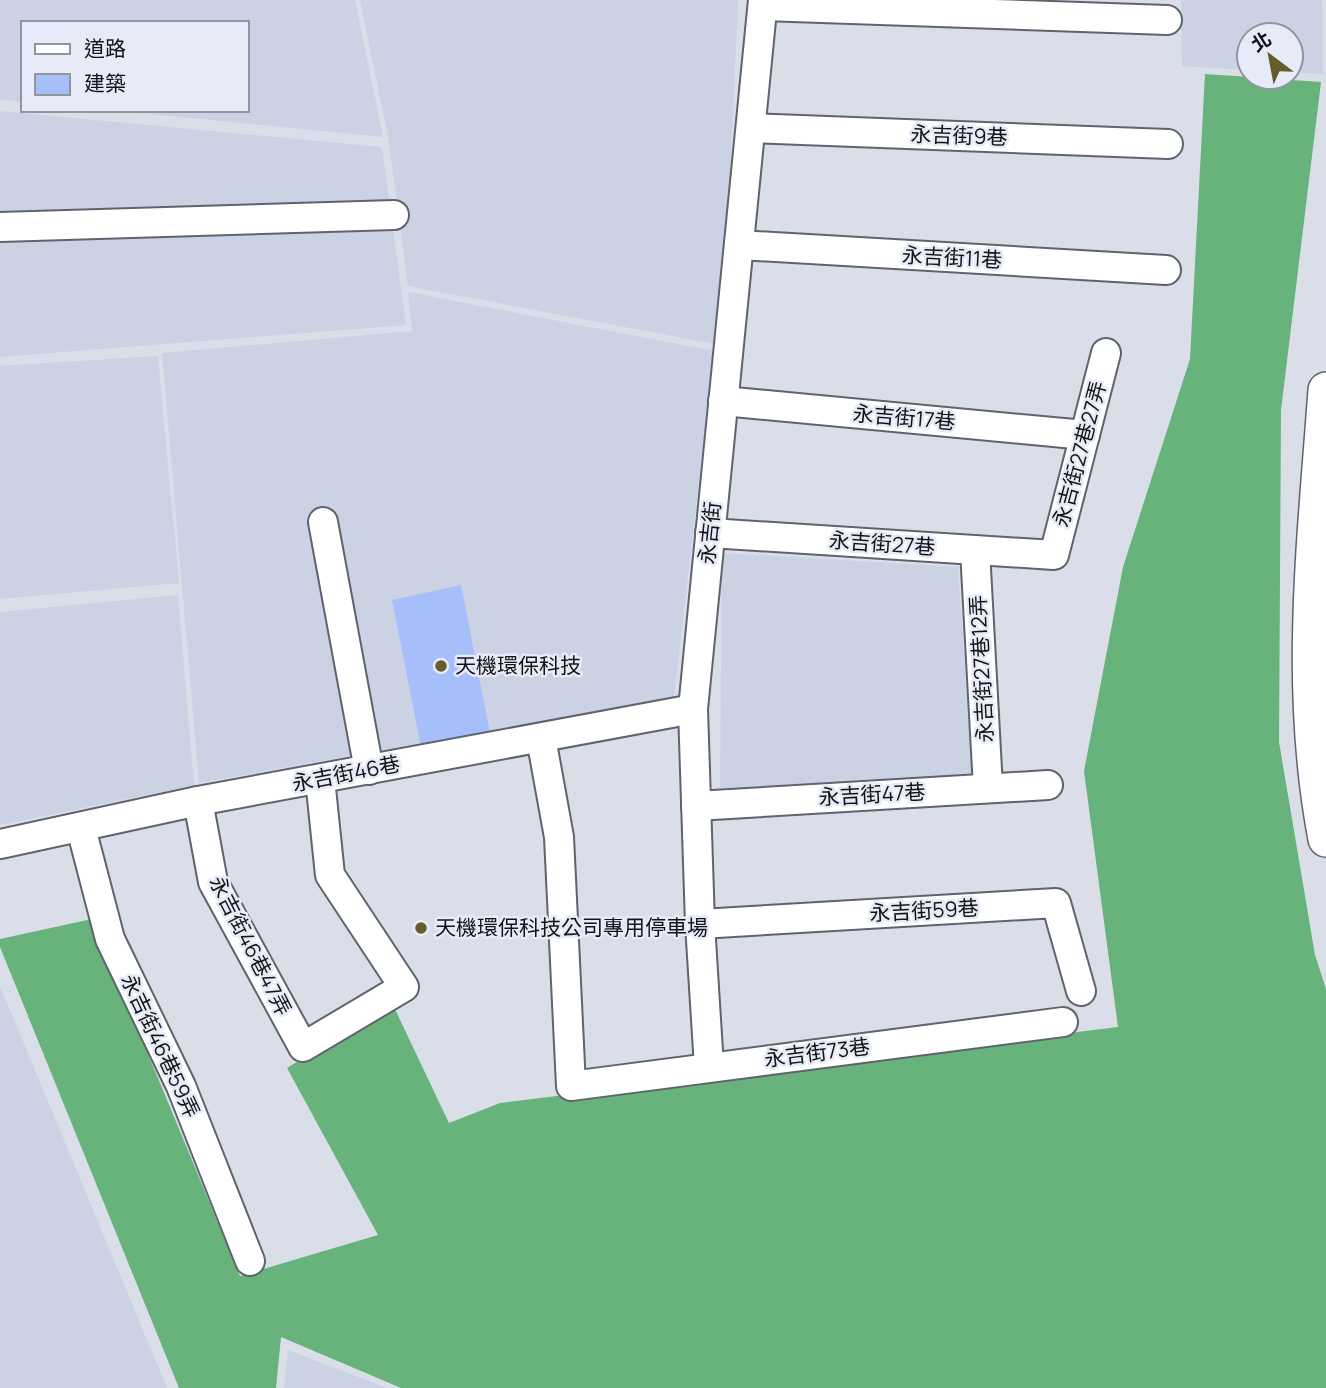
<svg xmlns="http://www.w3.org/2000/svg" width="1326" height="1388" font-family="Manrope,'Noto Sans TC',sans-serif">
  <rect width="100%" height="100%" fill="#d9dee9"/>
  <g fill="#cbd2e4">
    <polygon points="0,0 355,0 383,137 110,110 247,110 247,23 23,23 23,102 0,99"/>
    <polygon points="360,0 738,0 730,179 715,344 408,286 389,142"/>
    <polygon points="1181,0 1322,0 1323,74 1291,72 1291,35 1249,35 1249,70 1182,66"/>
    <polygon points="0,111 382,147 406,325 0,357"/>
    <polygon points="408,292 714,351 674,697 199,783 162,353 412,331"/>
    <polygon points="158,356 179,583 0,599 0,366"/>
    <polygon points="722,553 958,567 972,776 720,789"/>
    <polygon points="178,595 194,785 0,825 0,612"/>
    <polygon points="0,986 167,1388 0,1388"/>
    <polygon points="288,1350 387,1388 284,1388"/>
  </g>
  <polygon fill="#67b37b" points="1205,74 1321,82 1281,410 1279,742 1315,955 1326,989 1326,1388 401,1388 281,1337 276,1388 179,1388 0,947 0,939 92,919 240,1276 378,1235 287,1068 392,1003 449,1123 500,1103 1118,1027 1084,771 1123,567 1190,359"/>
  <polygon fill="#a6befa" points="461,585 490,733 421,747 392,600"/>
  <g fill="none" stroke-linecap="round" stroke-linejoin="round">
    <defs>
      <g id="minor">
        <polyline points="763,6 1167,20"/>
        <polyline points="751,128 1168,144"/>
        <polyline points="0,227 394,215"/>
        <polyline points="739,245 1166,270"/>
        <polyline points="723,401 1085,435"/>
        <polyline points="323,522 369,770"/>
        <polyline points="710,533 1054,555 1106,353"/>
        <polyline points="975,550 988,788"/>
        <polyline points="541,738 559,837 571,1086 1063,1022"/>
        <polyline points="198,801 213,882 303,1047 404,987 330,875 320,779"/>
        <polyline points="696,806 1048,785"/>
        <polyline points="81,828 110,939 181,1086 250,1261"/>
        <polyline points="0,844 198,801 693,709"/>
        <polyline points="700,924 1056,903 1081,991"/>
        <polyline points="709,1067 700,924 693,709 763,0"/>
      </g>
      <path id="major" d="M 1326,390 C 1315,543 1297,686 1326,839"/>
    </defs>
    <use href="#minor" stroke="#5f636d" stroke-width="32"/>
    <use href="#major" stroke="#5f636d" stroke-width="38"/>
    <use href="#minor" stroke="#fff" stroke-width="28"/>
    <use href="#major" stroke="#fff" stroke-width="35"/>
  </g>
  <g fill="#645c29" stroke="#e6ebf7" stroke-width="2.5">
    <circle cx="441" cy="666" r="7"/>
    <circle cx="421" cy="928" r="7"/>
  </g>
  <g text-anchor="middle" stroke-width="5" stroke-linejoin="round" paint-order="stroke">
    <g font-size="21" fill="#121317" stroke="#e6ebf7">
      <text transform="translate(959 136) rotate(2)" y="7">永吉街9巷</text>
      <text transform="translate(952 258) rotate(3)" y="7">永吉街11巷</text>
      <text transform="translate(904 418) rotate(5)" y="7">永吉街17巷</text>
      <text transform="translate(1080 454) rotate(-75)" y="7">永吉街27巷27弄</text>
      <text transform="translate(710 533) rotate(-84)" y="7">永吉街</text>
      <text transform="translate(882 544) rotate(4)" y="7">永吉街27巷</text>
      <text transform="translate(982 669) rotate(-93)" y="7">永吉街27巷12弄</text>
      <text transform="translate(346 774) rotate(-11)" y="7">永吉街46巷</text>
      <text transform="translate(872 795) rotate(-3)" y="7">永吉街47巷</text>
      <text transform="translate(924 911) rotate(-3)" y="7">永吉街59巷</text>
      <text transform="translate(250 946) rotate(63)" y="7">永吉街46巷47弄</text>
      <text transform="translate(160 1046) rotate(65)" y="7">永吉街46巷59弄</text>
      <text transform="translate(817 1053) rotate(-7)" y="7">永吉街73巷</text>
    </g>
    <g font-size="21" fill="#121317" stroke="#e6ebf7" text-anchor="start">
      <text x="455" y="673">天機環保科技</text>
      <text x="435" y="935">天機環保科技公司專用停車場</text>
    </g>
  </g>
  <rect x="21" y="21" width="228" height="91" fill="#e6ebf7" stroke="#91959d" stroke-width="2"/>
  <rect x="35" y="44" width="35" height="10" fill="#ffffff" stroke="#91959d" stroke-width="2"/>
  <text x="84" y="56" font-size="21" fill="#121317">道路</text>
  <rect x="35" y="74" width="35" height="21" fill="#a6befa" stroke="#91959d" stroke-width="2"/>
  <text x="84" y="91" font-size="21" fill="#121317">建築</text>
  <g transform="translate(1270 56) rotate(328)"><circle r="33" fill="#e6ebf7" stroke="#91959d" stroke-width="2"/>
  <path d="M0-5L12 26L0 18L-12 26Z" fill="#645c29"/>
  <text y="-10" font-size="19" font-weight="bold" text-anchor="middle" fill="#121317">北</text>
  </g>
</svg>
